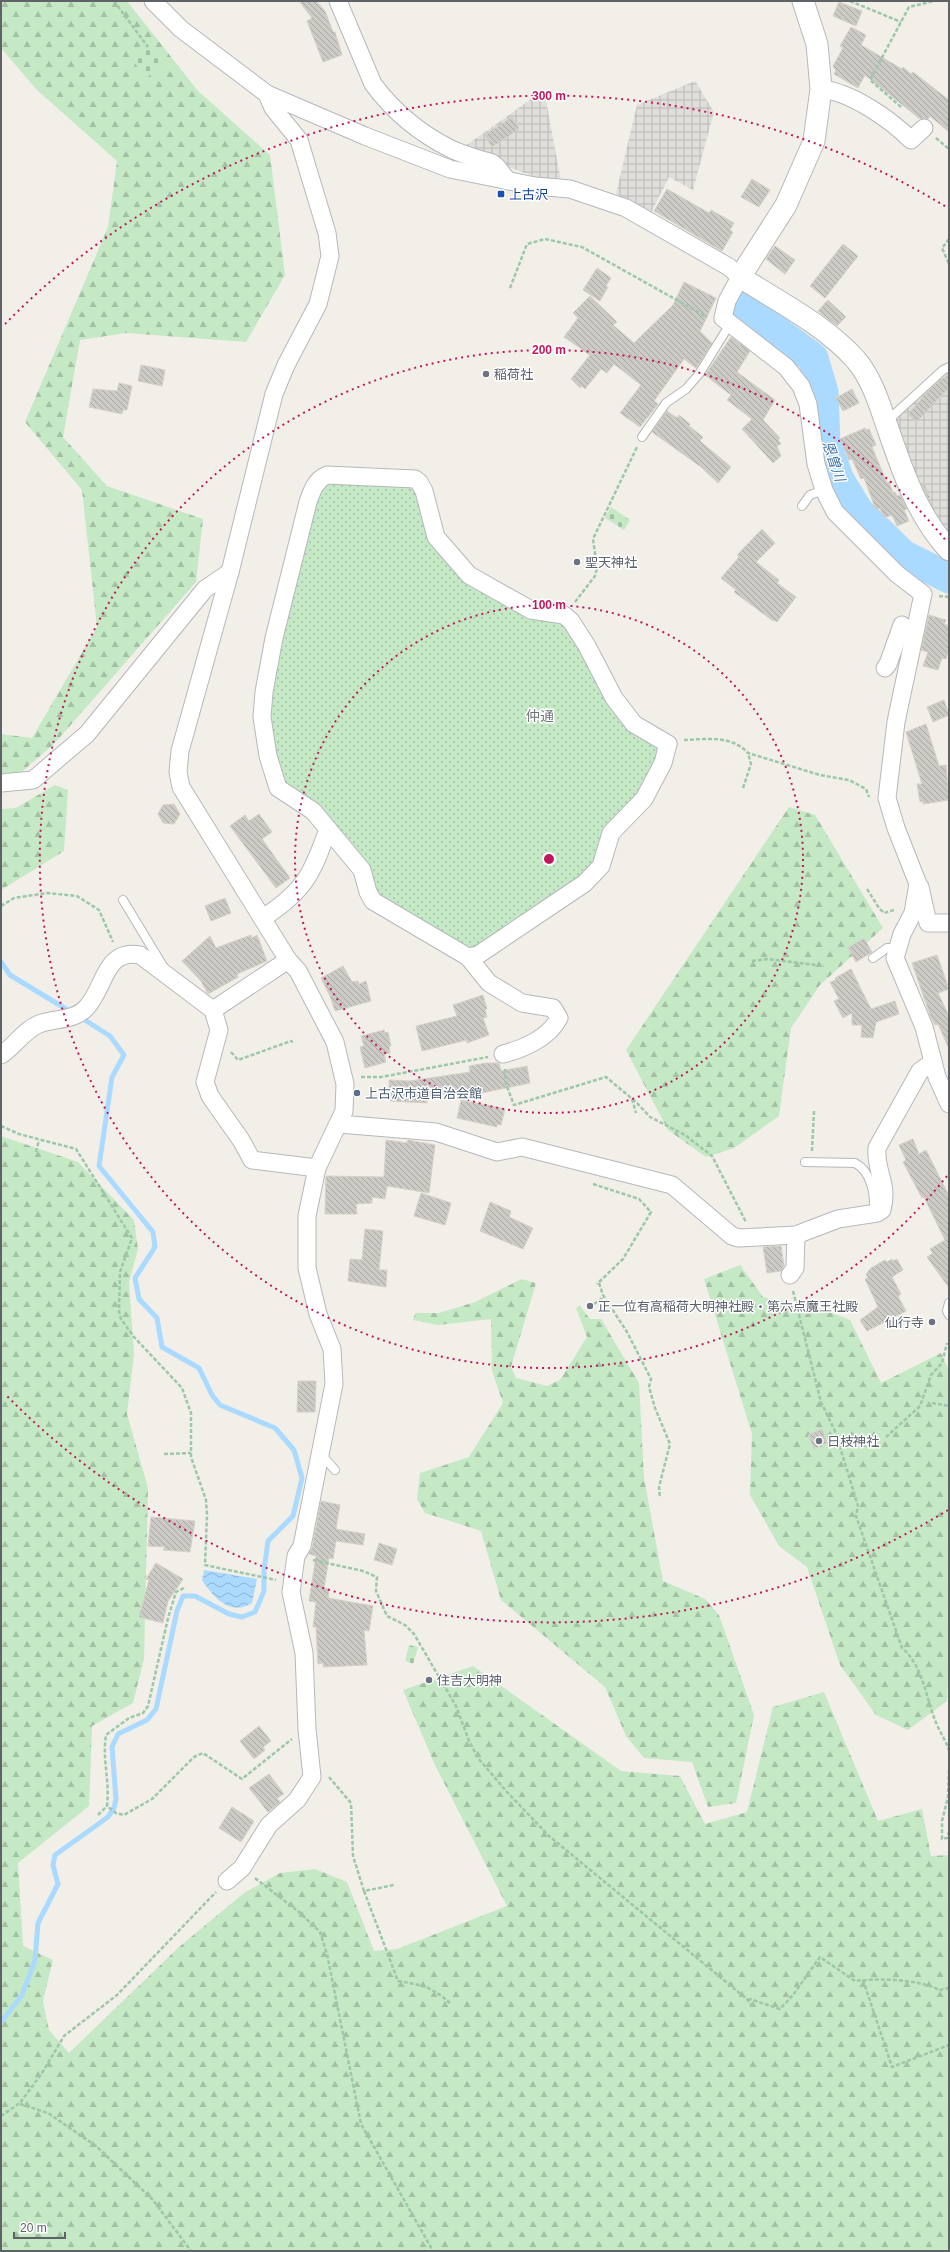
<svg xmlns="http://www.w3.org/2000/svg" width="950" height="2252" font-family="Arial,'Noto Sans JP',sans-serif">
  <defs>
    <pattern id="industrial-grid" width="8" height="8" patternUnits="userSpaceOnUse"><rect width="8" height="8" fill="#e0deda"/><path d="M0 4h8M4 0v8" fill="none" stroke="#b9b8b5"/></pattern>
    <pattern id="forest-firs" width="22" height="20" patternUnits="userSpaceOnUse"><rect width="22" height="20" fill="#c5e8c5"/><path d="M5 1l3.5 6h-7zM16 11l3.5 6h-7z" fill="#a3c0a4"/></pattern>
    <pattern id="cemetery-stones" width="16" height="16" patternUnits="userSpaceOnUse"><rect width="16" height="16" fill="#c5e8c5"/><path d="M2 7V4a2 2 0 0 1 4 0v3zM10 15v-3a2 2 0 0 1 4 0v3z" fill="#a3c0a4"/></pattern>
    <pattern id="park-dots" width="8" height="8" patternUnits="userSpaceOnUse"><rect width="8" height="8" fill="#c5e8c5"/><path d="M2 2h.1M6 6h.1" fill="none" stroke="#a3c0a4" stroke-width="1.8" stroke-linecap="round"/></pattern>
    <pattern id="water-waves" width="16" height="10" patternUnits="userSpaceOnUse"><rect width="16" height="10" fill="#aadaff"/><path d="M0 5q4-4 8 0t8 0" fill="none" stroke="#8eb4d2"/></pattern>
    <pattern id="building-back-hatch" width="6" height="6" patternUnits="userSpaceOnUse"><rect width="6" height="6" fill="#cccac5"/><path d="M-1 5l2 2M0 0l6 6M5-1l2 2" fill="none" stroke="#a9a8a4"/></pattern>
  </defs>
  <rect width="100%" height="100%" fill="#f1efe8"/>
  <g fill="url(#industrial-grid)">
    <polygon points="695,81 714,112 693,190 669,177 651,213 616,194 637,105"/>
    <polygon points="544,90 561,181 533,176 461,149"/>
    <polygon points="949,370 949,538 929,509 894,419"/>
  </g>
  <g fill="url(#forest-firs)">
    <polygon points="1,1 127,1 198,91 270,155 285,275 246,342 126,333 80,340 63,437 107,486 203,519 196,582 54,744 18,775 1,773 1,734 32,738 97,627 82,490 25,422 108,227 117,161 37,90 1,48"/>
    <polygon points="55,785 68,790 64,851 1,890 1,809 16,808"/>
    <polygon points="789,807 815,815 883,928 820,985 791,1028 779,1116 734,1148 706,1157 668,1130 626,1050"/>
    <polygon points="1,1136 78,1162 134,1220 138,1249 129,1282 134,1354 127,1414 148,1488 144,1659 133,1703 92,1726 89,1806 18,1863 23,1946 53,1960 43,2001 49,2030 69,2053 179,1947 244,1893 280,1873 315,1869 347,1882 374,1951 397,1949 507,1906 435,1765 403,1690 473,1666 621,1771 680,1776 705,1824 747,1812 773,1707 824,1692 878,1821 922,1809 931,1856 949,1855 949,2251 1,2251"/>
    <polygon points="740,1265 763,1297 819,1308 850,1320 881,1383 941,1353 949,1371 949,1653 947,1701 908,1730 876,1715 840,1665 807,1567 779,1546 750,1495 752,1434 704,1279"/>
    <polygon points="522,1279 536,1283 511,1367 516,1378 547,1386 560,1380 587,1337 576,1308 580,1306 590,1319 601,1319 639,1383 644,1478 663,1581 705,1599 719,1615 754,1715 736,1803 708,1807 692,1762 644,1758 626,1736 605,1687 501,1600 481,1531 425,1513 417,1499 420,1473 469,1457 503,1403 492,1371 491,1319 438,1325 413,1320 415,1313 439,1313 475,1302"/>
  </g>
  <g fill="url(#cemetery-stones)">
    <polygon points="149,44 164,65 146,78 131,58"/>
    <polygon points="611,507 630,520 624,530 605,518"/>
    <polygon points="409,1645 418,1647 413,1664 405,1661"/>
  </g>
  <polygon fill="url(#park-dots)" points="335,479 414,483 463,578 566,623 661,751 641,790 596,864 563,892 474,947 465,950 378,894 368,867 285,786 272,734 269,702 315,494 320,484"/>
  <path fill="url(#water-waves)" d="M 204,1570 L 257,1579 L 252,1603 C 230,1617 213,1597 202,1580 Z"/>
  <g fill="none" stroke-linecap="round" stroke-linejoin="round">
    <g stroke="#aadaff" stroke-width="5">
      <polyline points="1,962 10,975 71,1012"/>
      <polyline points="1,2022 22,1995 35,1960 38,1923 58,1884 53,1865 55,1855 108,1817 114,1808 116,1799 112,1747 118,1734 147,1720 156,1709 177,1611 183,1596 195,1596 229,1614 242,1617 255,1612 264,1591 264,1570 268,1541 293,1516 302,1478 294,1450 275,1428 220,1405 212,1395 199,1368 162,1347 157,1318 139,1299 135,1278 155,1247 153,1232 99,1166 112,1077 124,1055 110,1036 80,1017"/>
    </g>
    <polyline stroke="#aadaff" stroke-width="31" points="743,306 813,358 823,392 825,443 839,480 858,511 903,555 949,578"/>
  </g>
  <g fill="url(#building-back-hatch)" stroke="#d6d1c6">
    <polygon points="299,1 316,1 325,11 333,32 335,32 342,55 323,62 307,21 312,18"/>
    <polygon points="839,2 862,11 856,26 833,16"/>
    <polygon points="851,27 866,35 861,45 902,69 903,67 911,74 913,72 949,100 949,132 930,116 928,119 920,119 865,75 858,88 834,74 836,71 833,66 843,48 840,46"/>
    <polygon points="512,117 519,129 492,147 485,135"/>
    <polygon points="752,179 770,190 759,207 741,197"/>
    <polygon points="667,189 709,213 711,210 734,223 730,230 733,232 722,251 654,211"/>
    <polygon points="843,244 858,256 825,298 810,286"/>
    <polygon points="775,246 795,260 785,274 766,259"/>
    <polygon points="597,268 611,278 606,286 608,287 600,301 583,290"/>
    <polygon points="684,282 716,298 700,331 712,343 696,368 684,359 654,401 658,404 640,427 620,413 641,385 614,364 607,373 601,369 585,389 582,386 580,388 571,379 590,355 564,337 578,318 573,313 590,296 617,322 613,325 634,343 673,305"/>
    <polygon points="828,300 846,317 837,326 818,311"/>
    <polygon points="731,337 750,351 737,372 775,400 763,420 780,438 778,440 781,444 777,446 781,456 773,463 742,429 752,419 727,400 731,395 705,375"/>
    <polygon points="141,365 165,370 162,386 138,381"/>
    <polygon points="949,374 949,388 916,422 908,414 931,388"/>
    <polygon points="119,383 132,386 127,410 123,410 122,414 89,407 93,389 117,391"/>
    <polygon points="852,389 859,403 843,411 836,398"/>
    <polygon points="667,411 677,418 679,415 690,424 689,426 703,437 700,441 731,467 718,483 701,467 652,432"/>
    <polygon points="865,428 866,430 869,429 876,445 872,447 887,483 889,482 893,493 895,492 897,496 900,495 907,509 904,510 909,521 897,526 892,515 884,518 880,508 876,510 864,478 861,479 852,459 849,460 840,439"/>
    <polygon points="924,483 930,498 928,498 922,484"/>
    <polygon points="762,529 775,543 756,562 779,580 777,583 796,597 777,622 774,620 773,621 734,592 736,590 721,578 739,557 737,555"/>
    <polygon points="929,615 946,620 944,624 949,626 949,649 946,659 942,658 938,670 923,666 928,652 921,650"/>
    <polygon points="944,700 949,715 933,722 927,707"/>
    <polygon points="926,724 939,766 946,765 949,800 923,804 923,801 920,802 917,784 922,784 906,732"/>
    <polygon points="174,804 180,814 174,824 163,823 158,814 163,805"/>
    <polygon points="259,814 272,832 262,839 290,878 276,888 230,826 245,815 249,821"/>
    <polygon points="225,898 231,913 211,921 205,906"/>
    <polygon points="251,935 252,938 257,935 267,961 237,974 238,977 208,994 201,981 182,961 210,936 216,948"/>
    <polygon points="864,938 872,952 856,962 848,948"/>
    <polygon points="937,955 949,989 938,993 949,1016 949,1049 938,1024 935,1025 930,1015 912,963"/>
    <polygon points="343,966 352,982 358,981 359,984 366,981 371,1001 335,1011 330,996 321,978"/>
    <polygon points="851,969 871,1009 895,1001 899,1014 876,1022 873,1038 861,1037 862,1025 852,1025 852,1013 843,1018 834,1001 839,999 830,982 836,980 835,978"/>
    <polygon points="483,995 487,1009 485,1010 487,1017 483,1018 489,1035 467,1043 467,1040 422,1051 416,1026 457,1016 453,1005"/>
    <polygon points="384,1030 385,1033 388,1032 391,1046 389,1046 390,1053 384,1054 386,1062 365,1068 360,1047 364,1046 361,1036"/>
    <polygon points="486,1063 499,1063 501,1071 527,1066 530,1083 462,1097 463,1091 427,1096 427,1103 390,1101 389,1080 410,1081 470,1072 469,1066"/>
    <polygon points="461,1100 505,1109 501,1125 497,1124 497,1127 457,1118"/>
    <polygon points="913,1139 919,1154 926,1150 949,1196 949,1288 927,1257 933,1253 930,1249 945,1240 924,1197 922,1198 903,1162 906,1160 899,1145"/>
    <polygon points="386,1140 407,1143 408,1140 435,1145 429,1193 387,1186 385,1199 372,1197 372,1203 356,1204 357,1214 325,1214 326,1176 384,1177"/>
    <polygon points="421,1193 451,1203 445,1225 414,1216"/>
    <polygon points="490,1202 511,1211 509,1217 533,1228 523,1249 480,1231"/>
    <polygon points="365,1229 383,1231 379,1270 387,1270 386,1287 348,1281 350,1259 362,1260"/>
    <polygon points="781,1246 784,1266 781,1271 767,1273 763,1247"/>
    <polygon points="892,1259 893,1261 897,1259 903,1270 892,1277 901,1294 898,1296 906,1311 867,1331 860,1320 878,1307 865,1279 868,1278 866,1274 871,1268 885,1260 887,1262"/>
    <polygon points="298,1381 316,1381 315,1412 297,1412"/>
    <polygon points="822,1429 827,1443 814,1449 808,1435"/>
    <polygon points="321,1501 340,1505 336,1529 365,1534 363,1545 336,1541 333,1559 329,1558 324,1588 329,1589 328,1598 373,1606 369,1631 364,1630 367,1665 323,1667 323,1663 318,1664 316,1627 313,1627 316,1602 309,1601 316,1556 309,1554 312,1548"/>
    <polygon points="151,1517 195,1521 190,1552 163,1550 165,1547 148,1546"/>
    <polygon points="379,1543 397,1549 392,1565 374,1560"/>
    <polygon points="156,1563 183,1579 168,1601 163,1623 139,1617 149,1580 146,1579"/>
    <polygon points="259,1726 271,1741 263,1747 265,1750 254,1759 240,1741"/>
    <polygon points="269,1774 284,1794 277,1798 280,1802 268,1812 249,1788"/>
    <polygon points="232,1807 254,1821 241,1842 219,1828"/>
  </g>
  <g fill="none" stroke-linecap="round" stroke-linejoin="round">
    <defs>
      <g id="service">
        <polyline points="886,422 943,370 949,367"/>
        <polyline points="642,437 666,403 686,389 699,374 730,324"/>
        <polyline points="802,506 810,495 824,490"/>
        <polyline points="123,900 163,966"/>
        <polyline points="873,958 887,948 897,948"/>
        <path d="M 805,1162 L 855,1163 C 872,1172 875,1195 874,1213"/>
        <polyline points="949,1303 947,1311 949,1315"/>
        <polyline points="321,1454 335,1470"/>
      </g>
      <g id="minor">
        <polyline points="153,1 181,29 267,94 365,136 450,169 535,186 570,189 626,208 729,267 740,277 727,301 723,318 786,367 801,386 808,404 816,464 824,490 835,512 897,574 923,594 896,722 887,798 896,828 918,884 913,913 902,934 895,958 924,1027 937,1077 949,1104"/>
        <path d="M 338,1 L 373,84 C 393,111 421,134 451,149 C 464,155 478,159 492,163 L 497,167 L 508,181"/>
        <path d="M 821,89 C 851,92 890,119 911,140 L 924,128"/>
        <path d="M 327,475 L 415,479 L 419,482 L 424,491 L 436,537 L 469,575 L 531,610 L 564,615 L 571,621 L 587,646 L 614,698 L 634,724 L 668,744 L 663,763 L 644,799 L 611,833 L 601,866 L 585,883 L 478,955 L 468,957 L 373,901 L 368,892 L 362,870 L 313,811 L 278,788 L 268,756 L 262,717 L 264,692 L 274,638 L 308,502 C 312,491 315,480 327,475 Z"/>
        <polyline points="885,668 888,664 902,625"/>
        <polyline points="1,783 33,780 87,734 205,589 230,572"/>
        <polyline points="920,887 928,923 949,923"/>
        <path d="M 263,918 C 304,891 312,875 328,829"/>
        <path d="M 468,957 L 489,983 L 522,1003 L 553,1008 L 559,1018 C 549,1038 523,1049 503,1054"/>
        <polyline points="213,1010 288,960"/>
        <path d="M 1,1055 C 14,1047 24,1030 39,1024 C 55,1018 75,1021 87,1007 C 105,987 105,948 140,955 L 213,1010 L 219,1030 L 205,1082 L 210,1096 L 241,1140 L 252,1160 L 317,1168"/>
        <path d="M 339,1124 L 436,1132 L 497,1152 L 522,1147 L 672,1185 L 732,1236 L 739,1238 L 796,1235 L 838,1219 L 877,1213 L 882,1210 C 889,1182 875,1173 877,1148 L 920,1071 L 933,1062"/>
        <polyline points="790,1275 795,1268 796,1235"/>
        <polyline points="227,1881 242,1868 269,1825 297,1800 312,1777 307,1729 304,1653 291,1592 296,1556 302,1546 334,1384 332,1349 318,1314 307,1268 307,1216 317,1168 344,1111 345,1084 335,1042 298,971 288,960 181,787 178,772 180,751 230,572 274,394 286,365 318,304 330,256 327,233 299,140 273,108 267,94"/>
      </g>
      <path id="tertiary" d="M 803,1 L 817,44 L 821,89 L 814,141 L 786,205 L 740,277 C 779,302 825,325 856,360 C 872,379 879,403 887,426 C 902,470 917,515 949,550"/>
    </defs>
    <use href="#service" stroke="#b5b8bc" stroke-width="10"/>
    <use href="#minor" stroke="#b5b8bc" stroke-width="19"/>
    <use href="#tertiary" stroke="#b5b8bc" stroke-width="23"/>
    <g stroke="#9cc7a9" stroke-width="2.5" stroke-dasharray="4 2" stroke-linecap="butt">
      <polyline points="114,1 148,47"/>
      <polyline points="850,1 901,22"/>
      <polyline points="901,107 870,80 909,7 934,1"/>
      <polyline points="936,138 949,149"/>
      <polyline points="949,239 942,248 949,264"/>
      <polyline points="510,288 527,244 545,239 582,247 707,317"/>
      <polyline points="939,596 949,597"/>
      <polyline points="575,602 595,576 597,568 593,539 637,447"/>
      <path d="M 684,740 C 706,739 732,735 748,753 L 820,775 L 849,780 L 866,789 L 869,797"/>
      <polyline points="743,788 751,764 748,753"/>
      <polyline points="867,889 879,908 884,913 894,910"/>
      <polyline points="1,906 14,898 47,893 77,896 99,910 113,942"/>
      <polyline points="752,961 767,959 824,966"/>
      <polyline points="231,1052 238,1060 291,1041 293,1042"/>
      <polyline points="505,1069 506,1084 514,1105 606,1077 636,1102 650,1117 685,1135 712,1156 746,1222"/>
      <polyline points="361,1077 381,1077 488,1057"/>
      <polyline points="632,1099 636,1113"/>
      <polyline points="1,1126 19,1134 76,1149 132,1238 120,1272 119,1311 121,1319 134,1337 182,1388 191,1413 191,1457 206,1500 207,1516 205,1565 276,1580"/>
      <polyline points="812,1151 814,1111"/>
      <polyline points="36,1152 39,1140"/>
      <polyline points="593,1184 639,1199 651,1212 623,1259 597,1284"/>
      <polyline points="599,1283 603,1295 627,1332 651,1379 649,1387 655,1408 670,1444 659,1487 660,1498"/>
      <path d="M 793,1291 L 821,1402 L 835,1431 L 858,1506 L 856,1516 L 902,1648 C 922,1664 926,1697 935,1720 C 939,1731 946,1740 949,1751"/>
      <polyline points="594,1304 604,1297"/>
      <polyline points="932,1403 949,1406"/>
      <polyline points="886,1437 920,1406 931,1375 942,1363 947,1343"/>
      <polyline points="164,1454 191,1453"/>
      <polyline points="313,1560 363,1571 377,1577 376,1591 387,1616 405,1625 414,1634 456,1706 469,1741 478,1758 507,1792 549,1836 748,2000 752,2006"/>
      <path d="M 184,1588 L 176,1592 L 168,1618 L 148,1706 L 143,1713 L 129,1718 L 106,1735 C 102,1758 110,1782 107,1806 L 116,1813 L 124,1815 L 152,1799 L 194,1757 L 203,1753 L 242,1779 L 292,1739"/>
      <polyline points="949,1770 948,1797 942,1821 942,1839 947,1838 949,1832"/>
      <polyline points="329,1777 351,1803 353,1856 364,1891 394,1885"/>
      <polyline points="98,1815 107,1806"/>
      <polyline points="255,1878 299,1912 320,1932 327,1954 361,2124 433,2251"/>
      <path d="M 364,1891 L 398,1981 C 423,1985 432,1987 451,2004"/>
      <polyline points="863,1980 892,2067 949,2045"/>
      <path d="M 748,2000 L 750,1999 L 780,2009 L 793,1995 L 820,1957 L 855,1981 C 877,1978 920,1979 939,1990 L 949,1988"/>
      <polyline points="20,2104 48,2113 96,2146 153,2200 191,2251"/>
      <polyline points="1,2116 20,2103 42,2073 64,2036 117,1995 216,1892"/>
    </g>
    <use href="#service" stroke="#fff" stroke-width="8"/>
    <use href="#minor" stroke="#fff" stroke-width="17"/>
    <use href="#tertiary" stroke="#fff" stroke-width="21"/>
  </g>
  <g fill="none" stroke="#c2185b" stroke-width="2" stroke-dasharray="2 4">
    <circle cx="549" cy="859" r="254"/>
    <path d="M947 1176A509 509 0 1 1 947 542"/>
    <path d="M948 1510A763 763 0 0 1 5 1394M5 324A763 763 0 0 1 948 208"/>
  </g>
  <rect fill="#1a4fb4" stroke="#fff" stroke-width="1.5" x="497" y="190" width="8" height="8" rx="2"/>
  <g fill="#6b7280" stroke="#fff" stroke-width="1.5">
    <circle cx="486" cy="374" r="4"/>
    <circle cx="577" cy="562" r="4"/>
    <circle cx="590" cy="1306" r="4"/>
    <circle cx="932" cy="1322" r="4"/>
    <circle cx="819" cy="1441" r="4"/>
    <circle cx="429" cy="1680" r="4"/>
  </g>
  <circle fill="#5c6f8a" stroke="#fff" stroke-width="1.5" cx="357" cy="1093" r="4"/>
  <g text-anchor="middle" stroke-width="3" stroke-linejoin="round" paint-order="stroke">
    <g font-size="13" fill="#164399" stroke="#fff" text-anchor="start">
      <text x="509" y="199">上古沢</text>
    </g>
    <g font-size="13" fill="#5b616d" stroke="#fff" text-anchor="start">
      <text x="494" y="379">稲荷社</text>
      <text x="585" y="567">聖天神社</text>
      <text x="598" y="1311">正一位有高稲荷大明神社殿・第六点魔王社殿</text>
      <text x="924" y="1327" text-anchor="end">仙行寺</text>
      <text x="827" y="1446">日枝神社</text>
      <text x="437" y="1685">住吉大明神</text>
    </g>
    <g font-size="13" fill="#4e5e75" stroke="#fff" text-anchor="start">
      <text x="365" y="1098">上古沢市道自治会館</text>
    </g>
    <g font-size="14" font-style="italic" fill="#4174aa" stroke="#fff">
      <text transform="translate(834 461) rotate(71)" y="5">恩曽川</text>
    </g>
    <g font-size="14" fill="#70757a" stroke="#fff">
      <text x="540" y="721">仲通</text>
    </g>
  </g>
  <circle cx="549" cy="859" r="6" fill="#c2185b" stroke="#fff" stroke-width="2"/>
  <g font-size="12" text-anchor="middle" font-weight="bold" fill="#c2185b" stroke="#fff" stroke-width="3" stroke-linejoin="round" paint-order="stroke">
    <text x="549" y="100">300 m</text>
    <text x="549" y="354">200 m</text>
    <text x="549" y="609">100 m</text>
  </g>
  <rect width="950" height="2252" fill="none" stroke="#5f6368" stroke-width="4"/>
  <path d="M14 2232v6h51v-6" fill="none" stroke="#5f6368" stroke-width="2"/>
  <text x="20" y="2232" font-size="12" fill="#5f6368" stroke="#ffffff" stroke-width="3" paint-order="stroke">20 m</text>
</svg>
